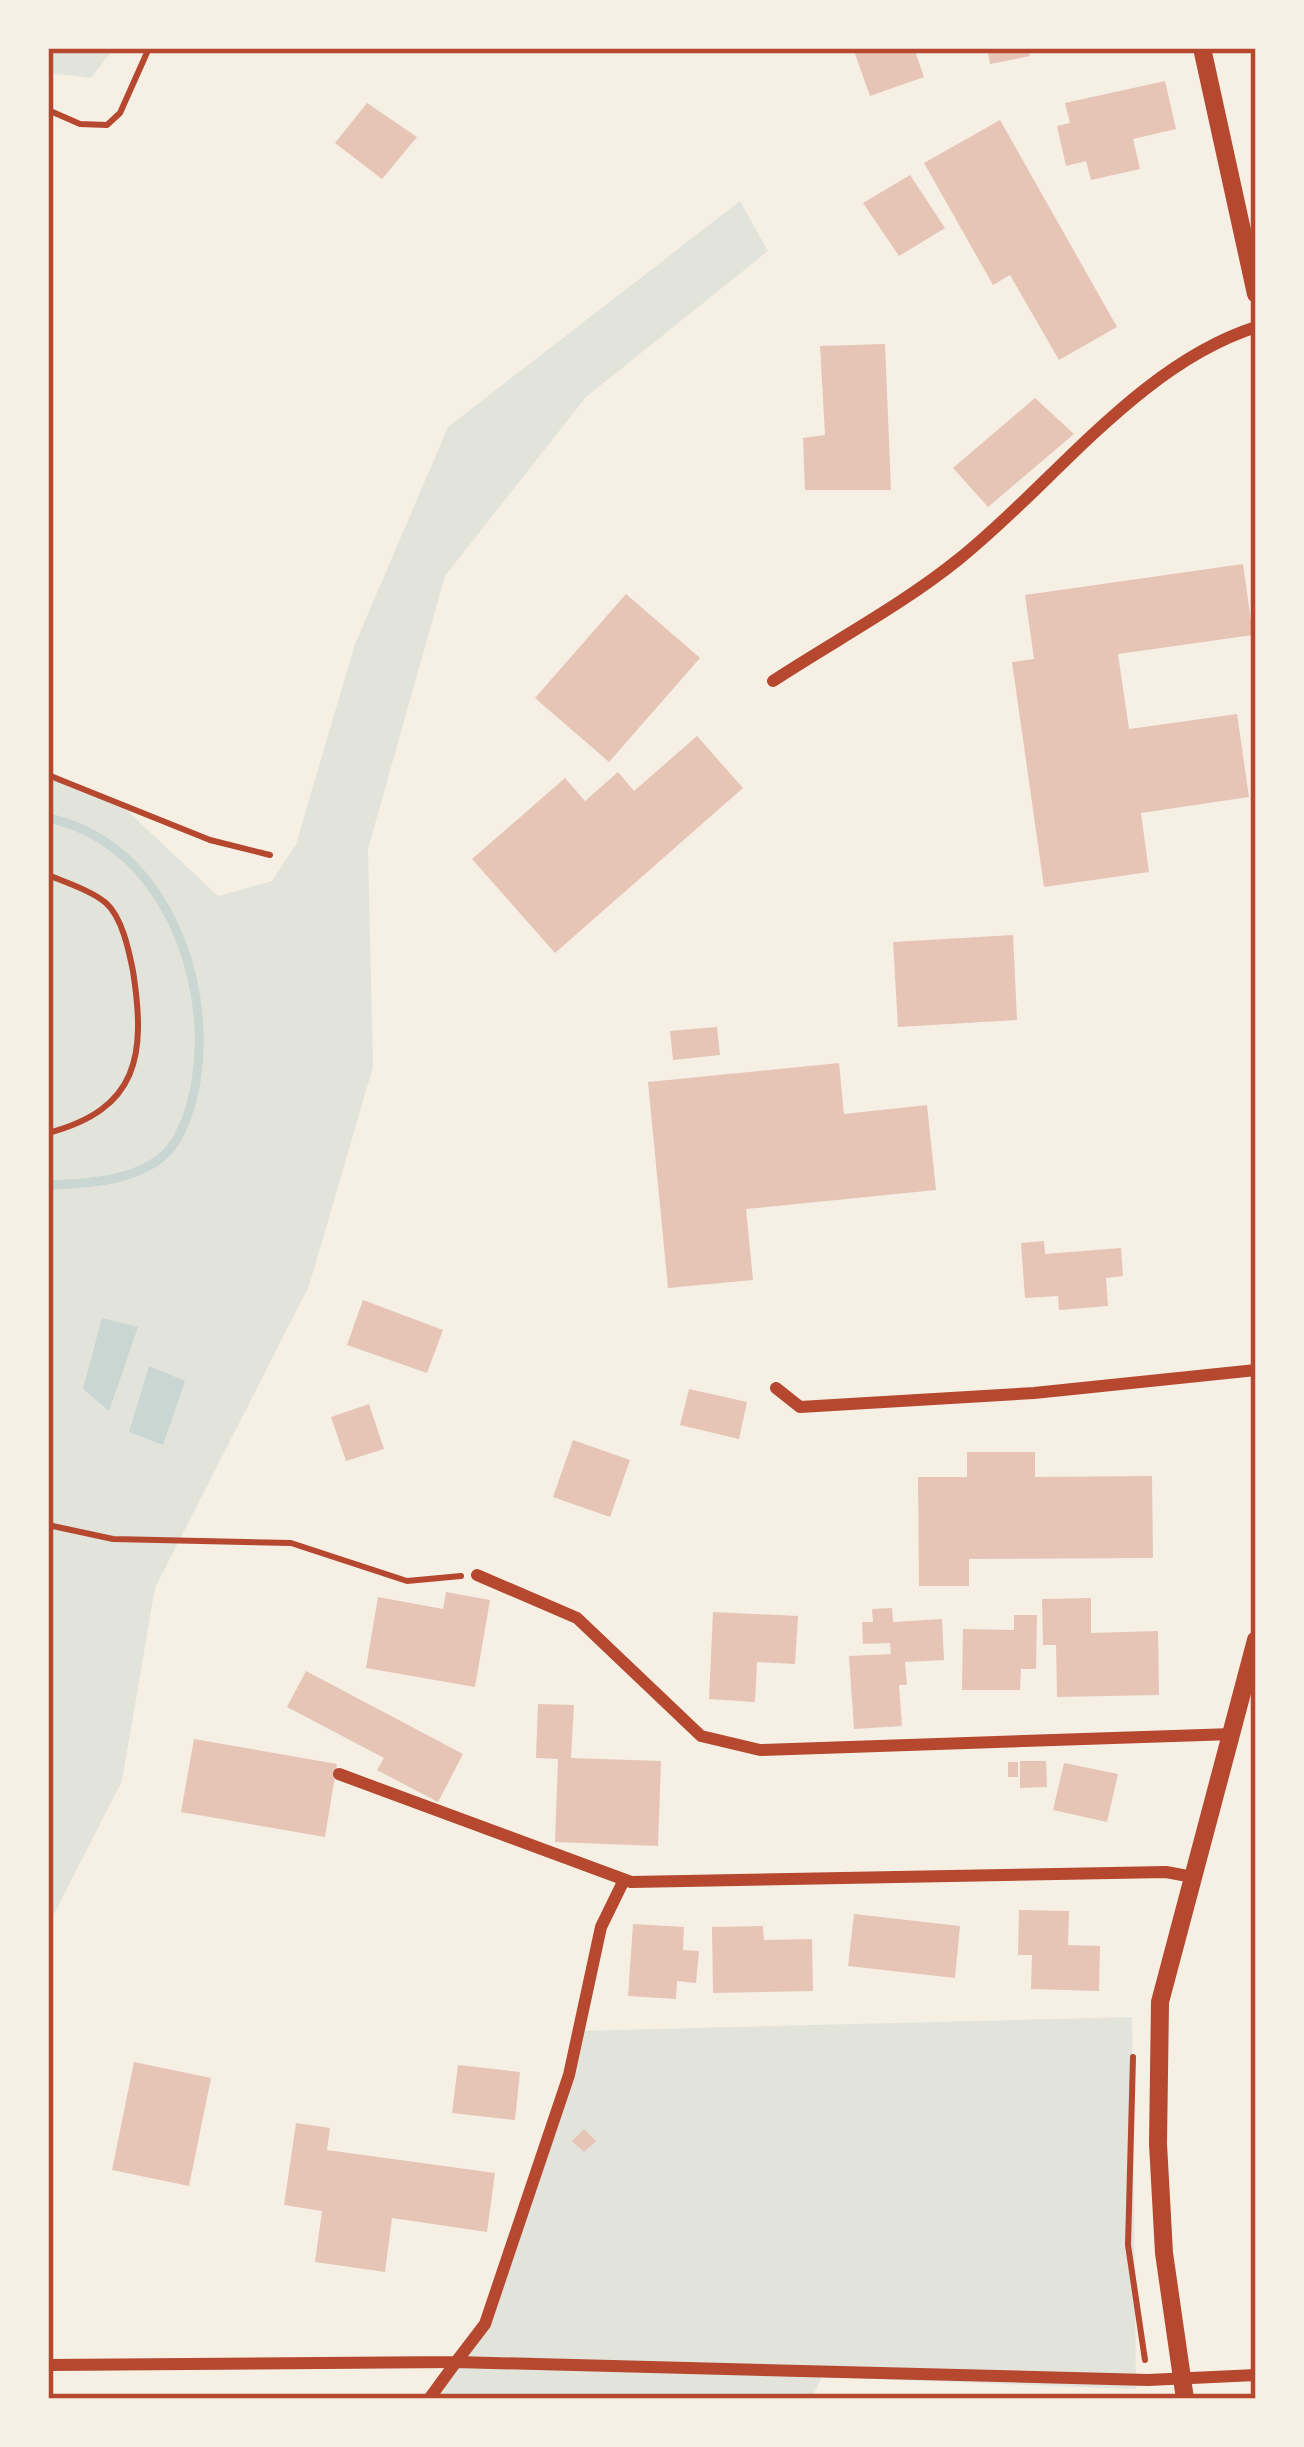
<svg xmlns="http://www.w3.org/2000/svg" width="1304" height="2447" font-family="'Asap Condensed',sans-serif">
  <rect width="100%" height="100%" fill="#f6efe4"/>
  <g fill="#e2e4dc">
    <polygon points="48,48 114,48 91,78 48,73"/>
    <polygon points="740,201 768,251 586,397 445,576 368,849 373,1067 309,1286 155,1588 122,1781 48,1926 48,771 119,803 218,896 272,881 296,844 355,644 448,427"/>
    <polygon points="1132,2017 1136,2389 822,2377 811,2399 430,2399 485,2324 579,2031"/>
  </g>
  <g fill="#c9d6d2">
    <polygon points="102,1318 138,1327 109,1411 83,1389"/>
    <polygon points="149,1366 185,1381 163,1445 129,1432"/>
  </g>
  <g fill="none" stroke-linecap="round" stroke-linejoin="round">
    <path stroke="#c9d6d2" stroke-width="9" d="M 48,818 C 163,842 213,978 196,1082 C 192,1103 184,1133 169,1150 C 142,1181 86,1184 48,1185"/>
  </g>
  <g fill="#e6c5b7">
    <polygon points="853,48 914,48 924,77 870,96"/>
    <polygon points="987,48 1028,48 1030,56 990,64"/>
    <polygon points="1165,81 1176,129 1133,139 1140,169 1091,180 1086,161 1066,166 1057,126 1070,123 1065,103"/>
    <polygon points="367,103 417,137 382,179 335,143"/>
    <polygon points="1000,120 1117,327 1059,360 1010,275 993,285 924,163"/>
    <polygon points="910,175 945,228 899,256 863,203"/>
    <polygon points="885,344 891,490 805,490 803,438 825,435 820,346"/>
    <polygon points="1035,398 1074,434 988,507 953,468"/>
    <polygon points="1243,564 1253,635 1118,654 1129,729 1237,714 1249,797 1141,813 1149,872 1044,887 1012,662 1034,659 1025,595"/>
    <polygon points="626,594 700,658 609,762 535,698"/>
    <polygon points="697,736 743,788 555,953 472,859 565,778 585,801 618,772 634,791"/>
    <polygon points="1013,935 1017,1020 898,1027 893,942"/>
    <polygon points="717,1027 720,1055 673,1060 670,1031"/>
    <polygon points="839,1063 844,1114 927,1105 936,1190 746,1209 753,1280 668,1288 648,1082"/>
    <polygon points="1044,1241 1045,1254 1121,1248 1123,1276 1106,1278 1108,1306 1059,1310 1058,1296 1025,1298 1021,1243"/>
    <polygon points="363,1300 443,1330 427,1373 347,1345"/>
    <polygon points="689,1389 747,1402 739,1439 680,1425"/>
    <polygon points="369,1404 384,1449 346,1461 331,1417"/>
    <polygon points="573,1440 630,1460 610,1517 553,1497"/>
    <polygon points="967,1452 1035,1452 1035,1477 1152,1476 1153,1558 969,1559 969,1586 919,1586 918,1477 967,1477"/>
    <polygon points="446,1592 490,1600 475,1687 366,1668 378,1597 443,1609"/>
    <polygon points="1091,1598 1091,1633 1158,1631 1159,1695 1057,1697 1056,1645 1043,1645 1042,1599"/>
    <polygon points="892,1608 893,1622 942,1619 944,1660 905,1662 907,1685 899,1685 902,1726 854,1729 849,1656 891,1654 890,1643 863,1644 862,1622 873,1622 872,1609"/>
    <polygon points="713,1612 798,1616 795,1664 757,1662 755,1702 709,1699"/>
    <polygon points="1014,1615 1037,1615 1036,1669 1021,1669 1020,1690 962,1690 963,1629 1014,1630"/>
    <polygon points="306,1671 463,1754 438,1802 377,1770 384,1758 287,1707"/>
    <polygon points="538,1704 574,1705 571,1758 661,1761 658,1846 555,1842 558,1759 536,1758"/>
    <polygon points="194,1739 337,1764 325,1837 181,1812"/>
    <polygon points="1020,1761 1046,1761 1047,1787 1020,1788"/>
    <rect x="1008" y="1762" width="10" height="15"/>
    <polygon points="1064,1763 1118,1774 1107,1822 1053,1810"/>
    <polygon points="1019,1910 1069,1911 1068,1945 1100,1946 1099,1991 1031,1989 1032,1955 1018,1955"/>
    <polygon points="854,1914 960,1926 955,1978 848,1966"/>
    <polygon points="633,1924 684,1927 683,1950 699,1951 696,1983 677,1981 676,1999 628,1996"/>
    <polygon points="763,1926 764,1940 812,1939 813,1991 713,1993 712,1927"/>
    <polygon points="134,2062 211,2078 189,2186 112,2170"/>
    <polygon points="458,2065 520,2072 515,2120 452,2113"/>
    <polygon points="296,2123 330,2128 327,2150 495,2173 487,2232 392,2218 385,2272 315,2262 322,2211 284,2205"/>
    <polygon points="584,2129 596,2141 584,2152 572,2141"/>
  </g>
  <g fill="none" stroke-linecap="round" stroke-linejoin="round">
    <g stroke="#b5482f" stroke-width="6">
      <polyline points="48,110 80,124 107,125 120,113 149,48"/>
      <polyline points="48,775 210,840 270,855"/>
      <path d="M 48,875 C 65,882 92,891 106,903 C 122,917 129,951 133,971 C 146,1055 139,1109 48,1133"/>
      <polyline points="48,1525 113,1539 291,1543 407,1581 461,1576"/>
      <polyline points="1133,2057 1128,2245 1145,2360"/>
    </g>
    <g stroke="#b5482f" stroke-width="12">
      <path d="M 773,681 C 834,641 902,605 959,559 C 1053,484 1138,365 1256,327"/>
      <polyline points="776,1388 800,1407 1034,1393 1256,1370"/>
      <polyline points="477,1575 577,1618 701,1736 760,1750 1233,1734"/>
      <polyline points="339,1774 631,1882 1166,1872 1193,1877"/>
      <polyline points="48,2365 456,2362 485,2324 569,2075 601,1927 624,1880"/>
      <polyline points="429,2399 456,2362 1148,2380 1256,2375"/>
    </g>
    <g stroke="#b5482f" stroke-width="18">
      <polyline points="1202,48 1256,294"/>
      <polyline points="1185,2399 1164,2253 1158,2144 1160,2002 1256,1640"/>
    </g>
  </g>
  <rect width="1304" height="2447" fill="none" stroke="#f6efe4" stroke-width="102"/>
  <rect x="51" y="51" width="1202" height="2345" fill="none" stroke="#b5482f" stroke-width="4.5"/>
</svg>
